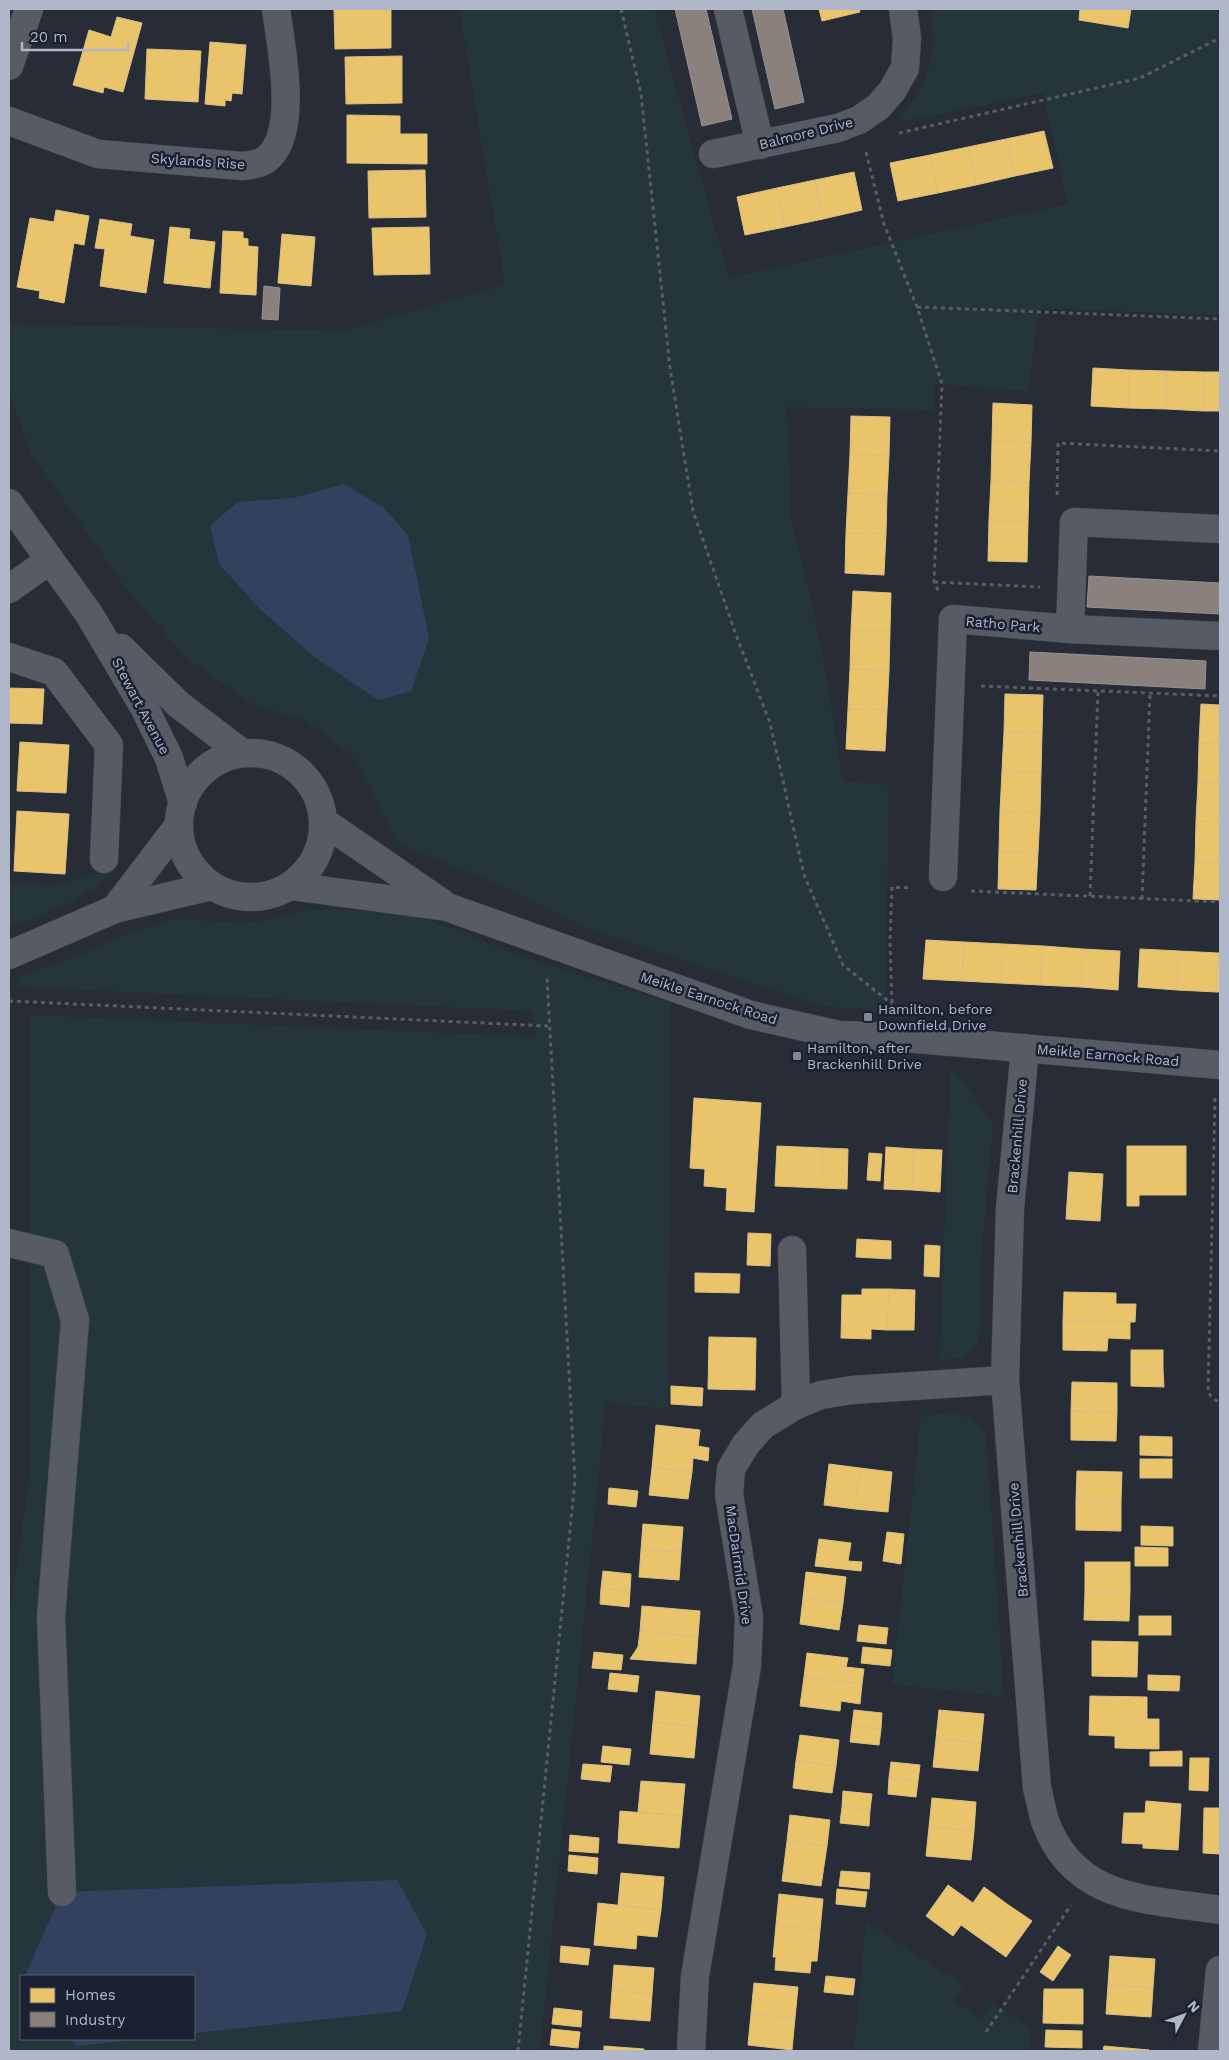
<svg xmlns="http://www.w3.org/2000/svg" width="1229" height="2060" font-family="'Work Sans',sans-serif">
  <rect width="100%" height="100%" fill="#272c36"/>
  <g fill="#24363c" fill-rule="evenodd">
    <path d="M 459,9 L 654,9 L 729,278 L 1068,204 L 1043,93 L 902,122 L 900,118 C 930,81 937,56 930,9 L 1220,9 L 1220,315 L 1039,308 L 1028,391 L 935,384 L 933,410 L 787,407 L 791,520 L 808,583 L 827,679 L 842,781 L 889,785 L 885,1012 L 824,1006 L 589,929 L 496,883 L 399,844 L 352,755 L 306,721 L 251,703 L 186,658 L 126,588 L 31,454 L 9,392 L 9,324 L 344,331 L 505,285 Z"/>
    <path d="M 114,871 C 84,900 48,914 9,927 L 9,883 L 55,885 Z"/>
    <path d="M 307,909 L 401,912 L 447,926 L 512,953 L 671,1003 L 668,1409 L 606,1403 L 540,2051 L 9,2051 L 9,1619 L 30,1472 L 30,1015 L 537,1037 L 532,1011 L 19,987 L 16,978 L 84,953 L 137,930 L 176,919 L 245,923 L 275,919 ZM 21,1976 L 194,1976 L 194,2039 L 21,2039 Z"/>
    <polygon points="950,1071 959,1076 993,1124 980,1272 981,1323 978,1340 971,1352 961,1358 940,1360"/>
    <path d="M 950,1413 C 967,1416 976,1420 986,1433 L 1004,1697 L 892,1684 L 921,1416 Z"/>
    <polygon points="866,1922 964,1985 954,2001 981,2019 992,2003 1031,2028 1031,2051 854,2051"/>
  </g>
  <g fill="#33415f">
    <polygon points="344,484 384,508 408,535 429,638 411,691 378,700 313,656 260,609 219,564 210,526 238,502 293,498"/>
    <polygon points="397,1880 427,1934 402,2011 194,2033 194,1976 25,1976 62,1892"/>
    <polygon points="71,2039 142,2039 77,2046"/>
  </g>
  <g fill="#e9c46a" stroke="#d8c086">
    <polygon points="334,9 391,9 391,48 335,49"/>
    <polygon points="819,9 859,9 860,12 822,21"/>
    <polygon points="1080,9 1131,9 1128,28 1079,20"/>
    <polygon points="117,17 142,23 123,92 104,87 103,93 73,85 89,30 111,37"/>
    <polygon points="210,42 246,45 242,94 232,93 231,101 225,100 225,106 205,104"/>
    <polygon points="147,49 201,51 198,102 145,99"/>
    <polygon points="402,56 402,103 346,104 345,57"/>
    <polygon points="347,115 400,116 400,134 427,134 427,164 347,163"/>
    <polygon points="1044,131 1053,168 1015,176 1006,139"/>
    <polygon points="1006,139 1015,176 976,185 968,147"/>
    <polygon points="968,147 976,185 938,193 930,155"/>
    <polygon points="930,155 938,193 898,201 890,163"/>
    <polygon points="425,170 426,217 369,218 368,171"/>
    <polygon points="854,172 862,210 823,219 815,180"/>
    <polygon points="815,180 823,219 785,227 777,188"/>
    <polygon points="777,188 785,227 745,235 737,197"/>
    <polygon points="56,210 89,216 84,245 74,243 64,303 39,298 40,291 17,287 30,218 54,222"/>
    <polygon points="100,219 132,224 130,236 154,240 146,293 100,286 105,249 95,248"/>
    <polygon points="170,227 190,229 189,239 215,242 210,288 164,283"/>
    <polygon points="429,227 430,274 374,275 372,228"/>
    <polygon points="223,231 243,232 243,238 248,239 248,246 258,247 256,295 220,293"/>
    <polygon points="282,234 315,237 311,286 278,283"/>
    <polygon points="1093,368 1129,370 1128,408 1091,406"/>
    <polygon points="1129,370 1167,371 1166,409 1128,408"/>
    <polygon points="1167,371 1204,372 1203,411 1166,409"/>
    <polygon points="1204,372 1220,372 1220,411 1203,411"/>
    <polygon points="993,403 1032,405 1031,443 992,441"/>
    <polygon points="851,416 890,417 889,456 850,454"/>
    <polygon points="992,441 1031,443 1029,483 991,481"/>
    <polygon points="850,454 889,456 887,495 848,493"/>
    <polygon points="991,481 1029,483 1028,522 989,520"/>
    <polygon points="848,493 887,495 886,534 846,533"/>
    <polygon points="989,520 1028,522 1027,562 988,561"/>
    <polygon points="846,533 886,534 884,575 845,573"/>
    <polygon points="853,591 891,593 890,631 851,630"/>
    <polygon points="851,630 890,631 889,671 850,669"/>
    <polygon points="850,669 889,671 887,710 848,709"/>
    <polygon points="9,688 44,689 42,724 9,723"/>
    <polygon points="1005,694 1043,695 1042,733 1004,732"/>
    <polygon points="1201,704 1220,705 1220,744 1199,743"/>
    <polygon points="848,709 887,710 885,751 846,749"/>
    <polygon points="1004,732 1042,733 1041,773 1002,771"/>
    <polygon points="20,742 69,745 66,793 17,791"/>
    <polygon points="1199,743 1220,744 1220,783 1198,782"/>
    <polygon points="1002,771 1041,773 1040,812 1000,811"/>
    <polygon points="1198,782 1220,783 1220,822 1196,821"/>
    <polygon points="17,811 69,814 65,874 14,871"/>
    <polygon points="1000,811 1040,812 1038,853 999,851"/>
    <polygon points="1196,821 1220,822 1220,863 1195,862"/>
    <polygon points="999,851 1038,853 1036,890 998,889"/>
    <polygon points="1195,862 1220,863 1220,900 1193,899"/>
    <polygon points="926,940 964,942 962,981 923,979"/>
    <polygon points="964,942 1003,944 1001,983 962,981"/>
    <polygon points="1003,944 1043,946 1040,985 1001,983"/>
    <polygon points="1043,946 1083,949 1081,987 1040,985"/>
    <polygon points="1083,949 1120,951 1118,990 1081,987"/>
    <polygon points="1140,949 1179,951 1177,990 1138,987"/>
    <polygon points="1179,951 1218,953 1216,992 1177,990"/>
    <polygon points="1218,953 1220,953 1220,992 1216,992"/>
    <polygon points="694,1098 761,1103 754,1212 726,1210 727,1188 704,1186 705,1169 690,1168"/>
    <polygon points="777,1146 823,1148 821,1188 775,1186"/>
    <polygon points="1127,1146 1186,1146 1186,1195 1139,1195 1139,1206 1127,1206"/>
    <polygon points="886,1147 914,1149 912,1190 884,1189"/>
    <polygon points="823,1148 848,1149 847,1189 821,1188"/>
    <polygon points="914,1149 942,1150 940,1192 912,1190"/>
    <polygon points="869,1153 882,1154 880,1181 867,1180"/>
    <polygon points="1069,1172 1103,1174 1100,1221 1066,1219"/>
    <polygon points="748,1233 771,1234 770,1266 747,1265"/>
    <polygon points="857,1239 891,1241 891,1259 856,1257"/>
    <polygon points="925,1245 940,1246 939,1277 924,1276"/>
    <polygon points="695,1273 740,1274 739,1293 695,1292"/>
    <polygon points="862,1289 889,1289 887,1330 871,1329 871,1339 841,1338 842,1295 862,1295"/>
    <polygon points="889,1289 915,1290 914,1330 887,1330"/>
    <polygon points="1064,1292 1116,1293 1116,1304 1136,1304 1135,1322 1063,1321"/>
    <polygon points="1063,1321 1130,1322 1130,1339 1108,1338 1107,1351 1063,1350"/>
    <polygon points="709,1337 756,1338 755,1390 708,1389"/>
    <rect x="1131" y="1350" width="32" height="19"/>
    <polygon points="1131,1369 1163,1369 1164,1387 1131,1386"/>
    <polygon points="1072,1382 1117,1383 1117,1412 1071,1411"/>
    <polygon points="671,1386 703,1388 702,1406 671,1404"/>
    <polygon points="1071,1411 1117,1412 1116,1441 1071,1440"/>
    <polygon points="656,1425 700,1430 698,1446 709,1448 708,1461 693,1458 692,1472 652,1468"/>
    <polygon points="1140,1436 1172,1437 1172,1456 1140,1455"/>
    <rect x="1140" y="1459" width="32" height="19"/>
    <polygon points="829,1464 860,1468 855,1509 824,1505"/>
    <polygon points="652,1468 692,1472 688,1499 649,1495"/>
    <polygon points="860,1468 892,1472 888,1512 855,1509"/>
    <polygon points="1077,1471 1122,1472 1121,1501 1076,1501"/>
    <polygon points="609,1488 638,1491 636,1507 608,1504"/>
    <polygon points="1076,1501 1121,1501 1121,1531 1076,1530"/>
    <polygon points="643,1524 683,1527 681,1552 641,1550"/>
    <polygon points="1141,1526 1173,1527 1173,1546 1141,1545"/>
    <polygon points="887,1532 904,1534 901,1564 883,1561"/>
    <polygon points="819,1539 851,1543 848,1561 862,1562 861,1571 815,1566"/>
    <polygon points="1135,1547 1168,1548 1168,1566 1135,1566"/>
    <polygon points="641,1550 681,1552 679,1580 639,1577"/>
    <rect x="1085" y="1562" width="45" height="29"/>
    <polygon points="603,1571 631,1574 630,1591 601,1588"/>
    <polygon points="806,1572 846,1577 843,1603 803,1598"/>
    <polygon points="601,1588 630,1591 629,1607 600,1604"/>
    <polygon points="1085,1591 1130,1591 1129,1621 1084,1620"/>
    <polygon points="803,1598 843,1603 839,1630 800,1624"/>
    <polygon points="642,1606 700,1611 698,1637 640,1631"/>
    <rect x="1139" y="1616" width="32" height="19"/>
    <polygon points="859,1625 888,1628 886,1644 857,1641"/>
    <polygon points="640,1631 698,1637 696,1664 630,1659 638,1647"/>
    <polygon points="1092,1641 1138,1642 1137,1677 1092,1676"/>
    <polygon points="863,1647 892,1650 890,1666 861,1663"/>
    <polygon points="594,1652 623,1655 621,1670 592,1668"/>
    <polygon points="807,1653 848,1658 846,1667 864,1669 862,1684 804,1677"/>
    <polygon points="610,1673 639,1676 637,1692 608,1689"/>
    <polygon points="1148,1675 1180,1676 1179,1691 1148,1690"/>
    <polygon points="804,1677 862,1684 860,1704 841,1701 840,1711 800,1706"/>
    <polygon points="656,1691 700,1696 697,1727 653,1722"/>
    <polygon points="1090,1696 1147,1697 1147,1719 1159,1719 1159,1749 1115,1748 1115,1736 1089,1735"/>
    <polygon points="854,1710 882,1713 881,1729 852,1726"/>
    <polygon points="939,1710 984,1714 981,1743 936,1739"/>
    <polygon points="653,1722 697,1727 694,1758 650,1754"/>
    <polygon points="852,1726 881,1729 879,1745 850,1742"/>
    <polygon points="800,1735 839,1740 836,1766 796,1761"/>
    <polygon points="936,1739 981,1743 978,1771 933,1767"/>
    <polygon points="603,1746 631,1749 629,1765 601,1762"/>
    <polygon points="1182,1751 1182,1766 1150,1766 1150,1752"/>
    <polygon points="1190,1758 1209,1758 1208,1791 1189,1790"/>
    <polygon points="796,1761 836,1766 832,1793 793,1788"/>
    <polygon points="891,1762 920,1765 918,1781 889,1778"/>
    <polygon points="583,1764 612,1766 610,1782 581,1779"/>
    <polygon points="889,1778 918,1781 916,1797 888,1794"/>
    <polygon points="641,1781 685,1784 682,1816 638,1812"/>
    <polygon points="843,1791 872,1794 870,1810 842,1807"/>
    <polygon points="932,1798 976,1802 974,1831 929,1827"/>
    <polygon points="1146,1801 1181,1804 1178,1850 1143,1848 1143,1844 1122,1843 1124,1813 1145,1813"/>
    <polygon points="842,1807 870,1810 869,1826 840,1823"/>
    <polygon points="1204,1808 1220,1808 1220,1854 1203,1853"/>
    <polygon points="620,1811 682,1816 679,1848 618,1843"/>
    <polygon points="790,1815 830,1820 827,1846 787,1841"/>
    <polygon points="929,1827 974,1831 971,1860 926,1856"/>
    <polygon points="570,1835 599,1838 598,1853 569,1851"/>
    <polygon points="787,1841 827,1846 821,1886 782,1881"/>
    <polygon points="569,1855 598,1858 597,1874 568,1871"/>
    <polygon points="841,1871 870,1873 869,1889 839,1886"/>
    <polygon points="621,1873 664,1877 661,1910 618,1905"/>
    <polygon points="948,1885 973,1903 984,1887 1007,1904 982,1940 961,1925 953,1936 926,1916"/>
    <polygon points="837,1889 867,1892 865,1907 836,1904"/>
    <polygon points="779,1894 823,1899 820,1930 776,1925"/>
    <polygon points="598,1903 661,1910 657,1937 637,1935 636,1949 594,1945"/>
    <polygon points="1007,1904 1032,1921 1006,1957 982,1940"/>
    <polygon points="776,1925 820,1930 817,1961 811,1961 810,1973 775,1970 776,1957 773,1957"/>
    <polygon points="561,1946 590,1949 588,1965 560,1962"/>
    <polygon points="1058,1946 1071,1955 1053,1981 1040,1972"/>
    <polygon points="1110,1956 1155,1959 1153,1988 1108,1985"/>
    <polygon points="614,1965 654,1968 652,1994 612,1991"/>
    <polygon points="826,1976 855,1979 853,1995 824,1992"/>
    <polygon points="754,1983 798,1987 795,2018 751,2014"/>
    <polygon points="1108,1985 1153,1988 1151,2017 1106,2014"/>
    <polygon points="1044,1989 1083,1989 1083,2024 1043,2023"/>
    <polygon points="612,1991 652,1994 650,2021 610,2018"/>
    <polygon points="554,2008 582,2011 581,2027 552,2024"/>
    <polygon points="751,2014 795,2018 792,2050 748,2045"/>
    <polygon points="552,2029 580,2032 578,2048 550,2045"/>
    <polygon points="1046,2030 1082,2031 1082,2048 1045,2047"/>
    <polygon points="604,2046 644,2049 644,2051 604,2051"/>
    <polygon points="1104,2046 1149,2050 1103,2051"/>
  </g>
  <g fill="#8a817c" stroke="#959193">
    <polygon points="675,9 706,9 732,119 702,126"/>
    <polygon points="752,9 783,9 804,102 775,109"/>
    <polygon points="264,286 280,288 278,320 262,319"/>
    <polygon points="1089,576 1220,583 1220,614 1087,607"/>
    <polygon points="1030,652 1206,661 1205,689 1029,680"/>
  </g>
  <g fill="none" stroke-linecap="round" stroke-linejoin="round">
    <defs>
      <g id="minor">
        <polyline points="728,9 760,145"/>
        <polyline points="9,66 29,9"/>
        <path d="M 9,121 L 98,154 L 242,166 C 252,165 263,164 270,156 C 298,127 281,46 276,9"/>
        <polyline points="713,154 838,128 859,120 878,107 892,91 905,68 907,38 903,9"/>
        <polyline points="9,503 89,614 144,707 169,758 183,803"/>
        <polyline points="9,589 50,560"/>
        <polyline points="1070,629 1074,522 1220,529"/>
        <polyline points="121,648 178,704 242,753"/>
        <polyline points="9,657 54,672 109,745 104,859"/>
        <circle cx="251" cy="825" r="72"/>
        <polyline points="324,822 442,903"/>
        <polyline points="943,877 953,619 1070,629 1220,636"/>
        <polyline points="291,886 447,907 751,1015 839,1035 893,1037 1220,1065"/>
        <polyline points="115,909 179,825"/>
        <polyline points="9,955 115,909 212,886"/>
        <path d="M 1025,1048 L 1010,1209 L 1005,1380 L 1037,1788 C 1040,1799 1042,1811 1045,1821 C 1074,1902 1149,1899 1220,1910"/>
        <polyline points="9,1243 55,1254 75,1320 51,1617 62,1892"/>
        <polyline points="792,1250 796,1405"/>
        <polyline points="691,2051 695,1976 747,1666 749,1617 729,1494 731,1469 746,1444 763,1425 796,1405 821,1395 852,1390 1005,1380"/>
        <polyline points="1212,2051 1220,1970"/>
      </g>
    </defs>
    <use href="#minor" stroke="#43474f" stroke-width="29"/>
    <g stroke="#595e66" stroke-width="3" stroke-dasharray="4 4" stroke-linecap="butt">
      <polyline points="621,9 641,94 670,368 693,511 735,632 770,723 804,875 843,965 892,1004"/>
      <polyline points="899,133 1140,78 1220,38"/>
      <polyline points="866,152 884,224 917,307 942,384 934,582 939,592"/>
      <polyline points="917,307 1220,319"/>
      <polyline points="1057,495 1058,443 1220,451"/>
      <polyline points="934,582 1040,587"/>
      <polyline points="981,686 1220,696"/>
      <polyline points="971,891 1220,902"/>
      <polyline points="1090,896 1098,691"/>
      <polyline points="1142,899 1150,693"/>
      <polyline points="9,1001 548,1026"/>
      <polyline points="892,1003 890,941 892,887 912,888"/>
      <polyline points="1215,1098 1208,1393 1220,1404"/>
      <polyline points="986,2032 1071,1905"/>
      <polyline points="518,2051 575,1480 547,978"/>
    </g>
    <use href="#minor" stroke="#575b64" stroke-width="28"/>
  </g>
  <g fill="#808695" stroke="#1a2130" stroke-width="2">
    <rect x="863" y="1012" width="10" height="10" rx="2.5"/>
    <rect x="792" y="1051" width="10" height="10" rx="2.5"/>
  </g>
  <g text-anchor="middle" stroke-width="5" stroke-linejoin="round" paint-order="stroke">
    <g font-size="14" fill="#b0b7c8" stroke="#1a2130">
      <text transform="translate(806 133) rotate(-14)" y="5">Balmore Drive</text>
      <text transform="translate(198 161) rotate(4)" y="5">Skylands Rise</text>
      <text transform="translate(1003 624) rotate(5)" y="5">Ratho Park</text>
      <text transform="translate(141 706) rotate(62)" y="5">Stewart Avenue</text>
      <text transform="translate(709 998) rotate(18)" y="5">Meikle Earnock Road</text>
      <text transform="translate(1108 1055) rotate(5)" y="5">Meikle Earnock Road</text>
      <text transform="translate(1017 1136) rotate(-85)" y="5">Brackenhill Drive</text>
      <text transform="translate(1018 1540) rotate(-95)" y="5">Brackenhill Drive</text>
      <text transform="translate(739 1565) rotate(82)" y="5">MacDairmid Drive</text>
    </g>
    <g font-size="14" fill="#b0b7c8" stroke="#1a2130" text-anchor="start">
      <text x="878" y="1014">Hamilton, before<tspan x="878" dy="16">Downfield Drive</tspan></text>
      <text x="807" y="1053">Hamilton, after<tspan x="807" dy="16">Brackenhill Drive</tspan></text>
    </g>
  </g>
  <rect width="1229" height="2060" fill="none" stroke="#b0b7c8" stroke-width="20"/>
  <rect x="20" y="1975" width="175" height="65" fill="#1a2130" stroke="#565d6d"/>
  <rect x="30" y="1988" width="25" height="15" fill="#e9c46a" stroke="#565d6d"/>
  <text x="65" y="2000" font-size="15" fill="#b0b7c8">Homes</text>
  <rect x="30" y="2012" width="25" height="15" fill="#8a817c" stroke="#565d6d"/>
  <text x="65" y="2025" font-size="15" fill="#b0b7c8">Industry</text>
  <g transform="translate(1184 2015) rotate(49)" stroke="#1a2130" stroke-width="4" paint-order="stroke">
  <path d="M0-4L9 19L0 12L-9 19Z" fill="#b0b7c8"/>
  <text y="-8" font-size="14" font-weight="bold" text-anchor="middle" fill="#b0b7c8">N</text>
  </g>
  <path d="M22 42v8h106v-8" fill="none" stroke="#b0b7c8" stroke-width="2.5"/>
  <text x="30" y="42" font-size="15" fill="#b0b7c8" stroke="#1a2130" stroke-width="4" paint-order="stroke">20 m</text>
</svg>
